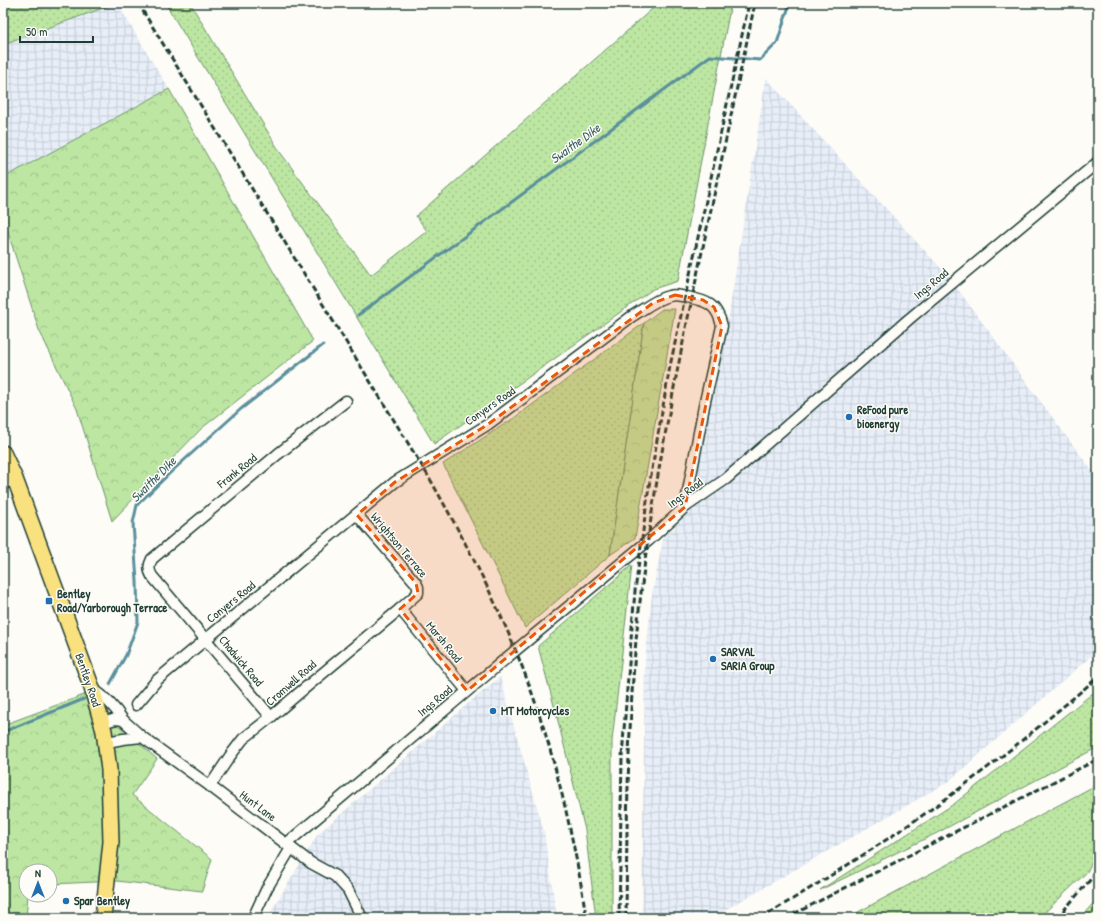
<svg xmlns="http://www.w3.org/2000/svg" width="1101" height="921" font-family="'Patrick Hand',sans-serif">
  <defs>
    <pattern id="industrial-grid" width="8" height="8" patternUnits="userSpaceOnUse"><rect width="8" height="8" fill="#e7eef8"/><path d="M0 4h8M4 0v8" fill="none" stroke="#c6cdd5"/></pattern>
    <pattern id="grass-dots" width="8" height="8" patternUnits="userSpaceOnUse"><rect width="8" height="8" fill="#bce6a2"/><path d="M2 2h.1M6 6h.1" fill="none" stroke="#a1c68c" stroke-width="1.8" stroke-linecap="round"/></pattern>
    <pattern id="forest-crowns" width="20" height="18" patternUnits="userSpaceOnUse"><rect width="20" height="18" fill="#bce6a2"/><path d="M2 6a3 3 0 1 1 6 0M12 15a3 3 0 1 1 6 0" fill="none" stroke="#a1c68c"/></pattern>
  </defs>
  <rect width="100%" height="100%" fill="#fdfcf7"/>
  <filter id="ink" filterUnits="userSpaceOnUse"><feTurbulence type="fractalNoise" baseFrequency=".025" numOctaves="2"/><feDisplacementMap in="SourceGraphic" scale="8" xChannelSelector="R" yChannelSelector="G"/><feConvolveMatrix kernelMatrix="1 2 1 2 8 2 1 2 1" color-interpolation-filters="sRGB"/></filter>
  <g filter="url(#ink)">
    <g fill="url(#industrial-grid)">
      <polygon points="117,3 169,89 3,178 3,44"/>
      <polygon points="766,78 948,276 1098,479 1098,650 948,782 711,918 642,918 645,662 652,595 664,534 675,528 692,434 704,419 727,327"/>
      <polygon points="500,677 544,832 557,918 267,918 318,834 471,701"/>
    </g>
    <g fill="url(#grass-dots)" stroke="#6e926b">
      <polygon points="3,3 117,3 3,44"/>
      <polygon points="165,3 190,3 280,152 371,275 427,231 416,216 659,3 731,3 678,281 653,289 434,444"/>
      <polygon points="644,323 610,555 525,628 443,464 514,418"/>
      <polygon points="632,565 612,741 612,918 596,918 585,830 556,713 538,646"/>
      <polygon points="1098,689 1098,747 937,833 820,890 954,804"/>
      <polygon points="1098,784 1098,849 1087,872 1039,918 847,918"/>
      <polygon points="1098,898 1098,918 1080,918"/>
    </g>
    <g fill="url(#forest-crowns)" stroke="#6e926b">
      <polygon points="169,89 313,341 202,428 112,521 77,409 39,330 3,217 3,178"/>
      <polygon points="662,309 675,309 635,538 610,555 644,323"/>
      <polygon points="84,695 157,759 132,795 212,859 202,891 117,881 50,884 50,871 26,871 26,895 28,895 26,918 3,918 3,725"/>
    </g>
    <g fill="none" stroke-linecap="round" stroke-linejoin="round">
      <g stroke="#5a8f9c" stroke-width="3">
        <polyline points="358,315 710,56 760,60 777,43 790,3"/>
        <polyline points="110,684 126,655 138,622 137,581 133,523 137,505 171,472 241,409 323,345"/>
        <polyline points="3,732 84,699"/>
      </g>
      <defs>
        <g id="minor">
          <polyline points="3,484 15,479"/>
          <polyline points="400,609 467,691"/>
          <path d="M 92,688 C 105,697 115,707 123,720"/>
          <path d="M 136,705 L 157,680 L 395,482 L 487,425 L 631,317 C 643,310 655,299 669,296 C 675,294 681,296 687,297 C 707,301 717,304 722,326 L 704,406 L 685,507"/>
          <path d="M 271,717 L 152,576 C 148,569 149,565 152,559 L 278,454 L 346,401"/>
          <polyline points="102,723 116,719 123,720 142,737 210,786 311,863 335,876 348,890 362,918"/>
          <polyline points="107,742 123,739 142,737"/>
          <polyline points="210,786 230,756 243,739 271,717 299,693 400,609 418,593 418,587 416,583 357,515"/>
          <polyline points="286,844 516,650 648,541 685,507 726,479 909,319 1098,162"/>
          <polyline points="253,918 267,888 291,848"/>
        </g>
        <polyline id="highway" points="3,453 15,479 92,688 104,731 109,770 111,842 103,918"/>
      </defs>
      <use href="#minor" stroke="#1f3d34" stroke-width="13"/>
      <use href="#highway" stroke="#1f3d34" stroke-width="18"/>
      <use href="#minor" stroke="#fdfcf7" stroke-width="10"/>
      <use href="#highway" stroke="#fae180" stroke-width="15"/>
      <g stroke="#1f3d34" stroke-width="3" stroke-dasharray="6 3" stroke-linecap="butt">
        <path d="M 138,3 L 430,479 C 461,534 491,590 515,649 C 538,704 555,762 568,820 C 575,852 582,885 586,918"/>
        <polyline points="619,918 622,757 628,676 635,591 649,486 670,366 749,3"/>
        <path d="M 626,918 C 627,810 628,700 641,593 C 652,498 670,405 689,313 C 711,209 733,106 755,3"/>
        <path d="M 761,918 C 825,880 887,841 947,798 C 999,760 1049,719 1098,677"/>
        <polyline points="786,918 1098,759"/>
        <polyline points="1057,918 1098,871"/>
      </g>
    </g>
  </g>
  <path fill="#e8590c" fill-opacity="0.2" stroke="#e8590c" stroke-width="3" stroke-dasharray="8 5" stroke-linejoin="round" d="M 675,295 L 703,300 L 714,307 L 722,326 L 685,507 L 467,691 L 400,609 L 418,593 L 416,583 L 357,515 L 395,482 L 487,425 L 653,303 Z"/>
  <g fill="#1f6fb2" stroke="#fdfcf7" stroke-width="1.5">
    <circle cx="849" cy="417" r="4"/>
    <rect x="45" y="597" width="8" height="8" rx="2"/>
    <circle cx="713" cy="659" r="4"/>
    <circle cx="493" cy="711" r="4"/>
    <circle cx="66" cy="901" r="4"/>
  </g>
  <g text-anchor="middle" stroke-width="3" stroke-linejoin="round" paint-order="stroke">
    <g font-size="12" fill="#1f3d34" stroke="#fdfcf7">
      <text transform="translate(931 284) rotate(-40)" y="4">Ings Road</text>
      <text transform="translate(490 406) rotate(-35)" y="4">Conyers Road</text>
      <text transform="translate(237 471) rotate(-39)" y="4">Frank Road</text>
      <text transform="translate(685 493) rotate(-37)" y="4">Ings Road</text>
      <text transform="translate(399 545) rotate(50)" y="4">Wrightson Terrace</text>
      <text transform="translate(231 602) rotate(-39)" y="4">Conyers Road</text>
      <text transform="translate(444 642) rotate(51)" y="4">Marsh Road</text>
      <text transform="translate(241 661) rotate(50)" y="4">Chadwick Road</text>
      <text transform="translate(88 680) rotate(71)" y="4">Bentley Road</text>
      <text transform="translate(291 683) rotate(-41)" y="4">Cromwell Road</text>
      <text transform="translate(435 701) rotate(-40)" y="4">Ings Road</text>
      <text transform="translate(258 806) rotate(37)" y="4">Hunt Lane</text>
    </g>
    <g font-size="12" font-weight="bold" fill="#1f3d34" stroke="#fdfcf7" text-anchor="start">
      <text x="857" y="414">ReFood pure<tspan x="857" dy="14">bioenergy</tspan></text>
      <text x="57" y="598">Bentley<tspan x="57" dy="14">Road/Yarborough Terrace</tspan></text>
      <text x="721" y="656">SARVAL<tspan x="721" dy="14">SARIA Group</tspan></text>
      <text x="501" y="715">MT Motorcycles</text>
      <text x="74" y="905">Spar Bentley</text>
    </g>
    <g font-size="13" font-style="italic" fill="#385f60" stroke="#fdfcf7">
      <text transform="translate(575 143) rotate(-36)" y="5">Swaithe Dike</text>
      <text transform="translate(153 479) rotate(-45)" y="5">Swaithe Dike</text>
    </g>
  </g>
  <rect width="1101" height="921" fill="none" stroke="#fdfcf7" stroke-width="16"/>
  <rect x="8" y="8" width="1085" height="905" fill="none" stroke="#1f3d34" stroke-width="1.5" filter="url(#ink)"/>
  <g transform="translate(38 883)"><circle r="19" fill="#fdfcf7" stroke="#a4b0a9"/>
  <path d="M0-3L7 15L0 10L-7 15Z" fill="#1f6fb2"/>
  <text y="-6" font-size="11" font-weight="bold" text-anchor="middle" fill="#1f3d34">N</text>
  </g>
  <path d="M20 36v6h73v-6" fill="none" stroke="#1f3d34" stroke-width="2"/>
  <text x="26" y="36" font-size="12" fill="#1f3d34" stroke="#fdfcf7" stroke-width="3" paint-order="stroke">50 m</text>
</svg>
